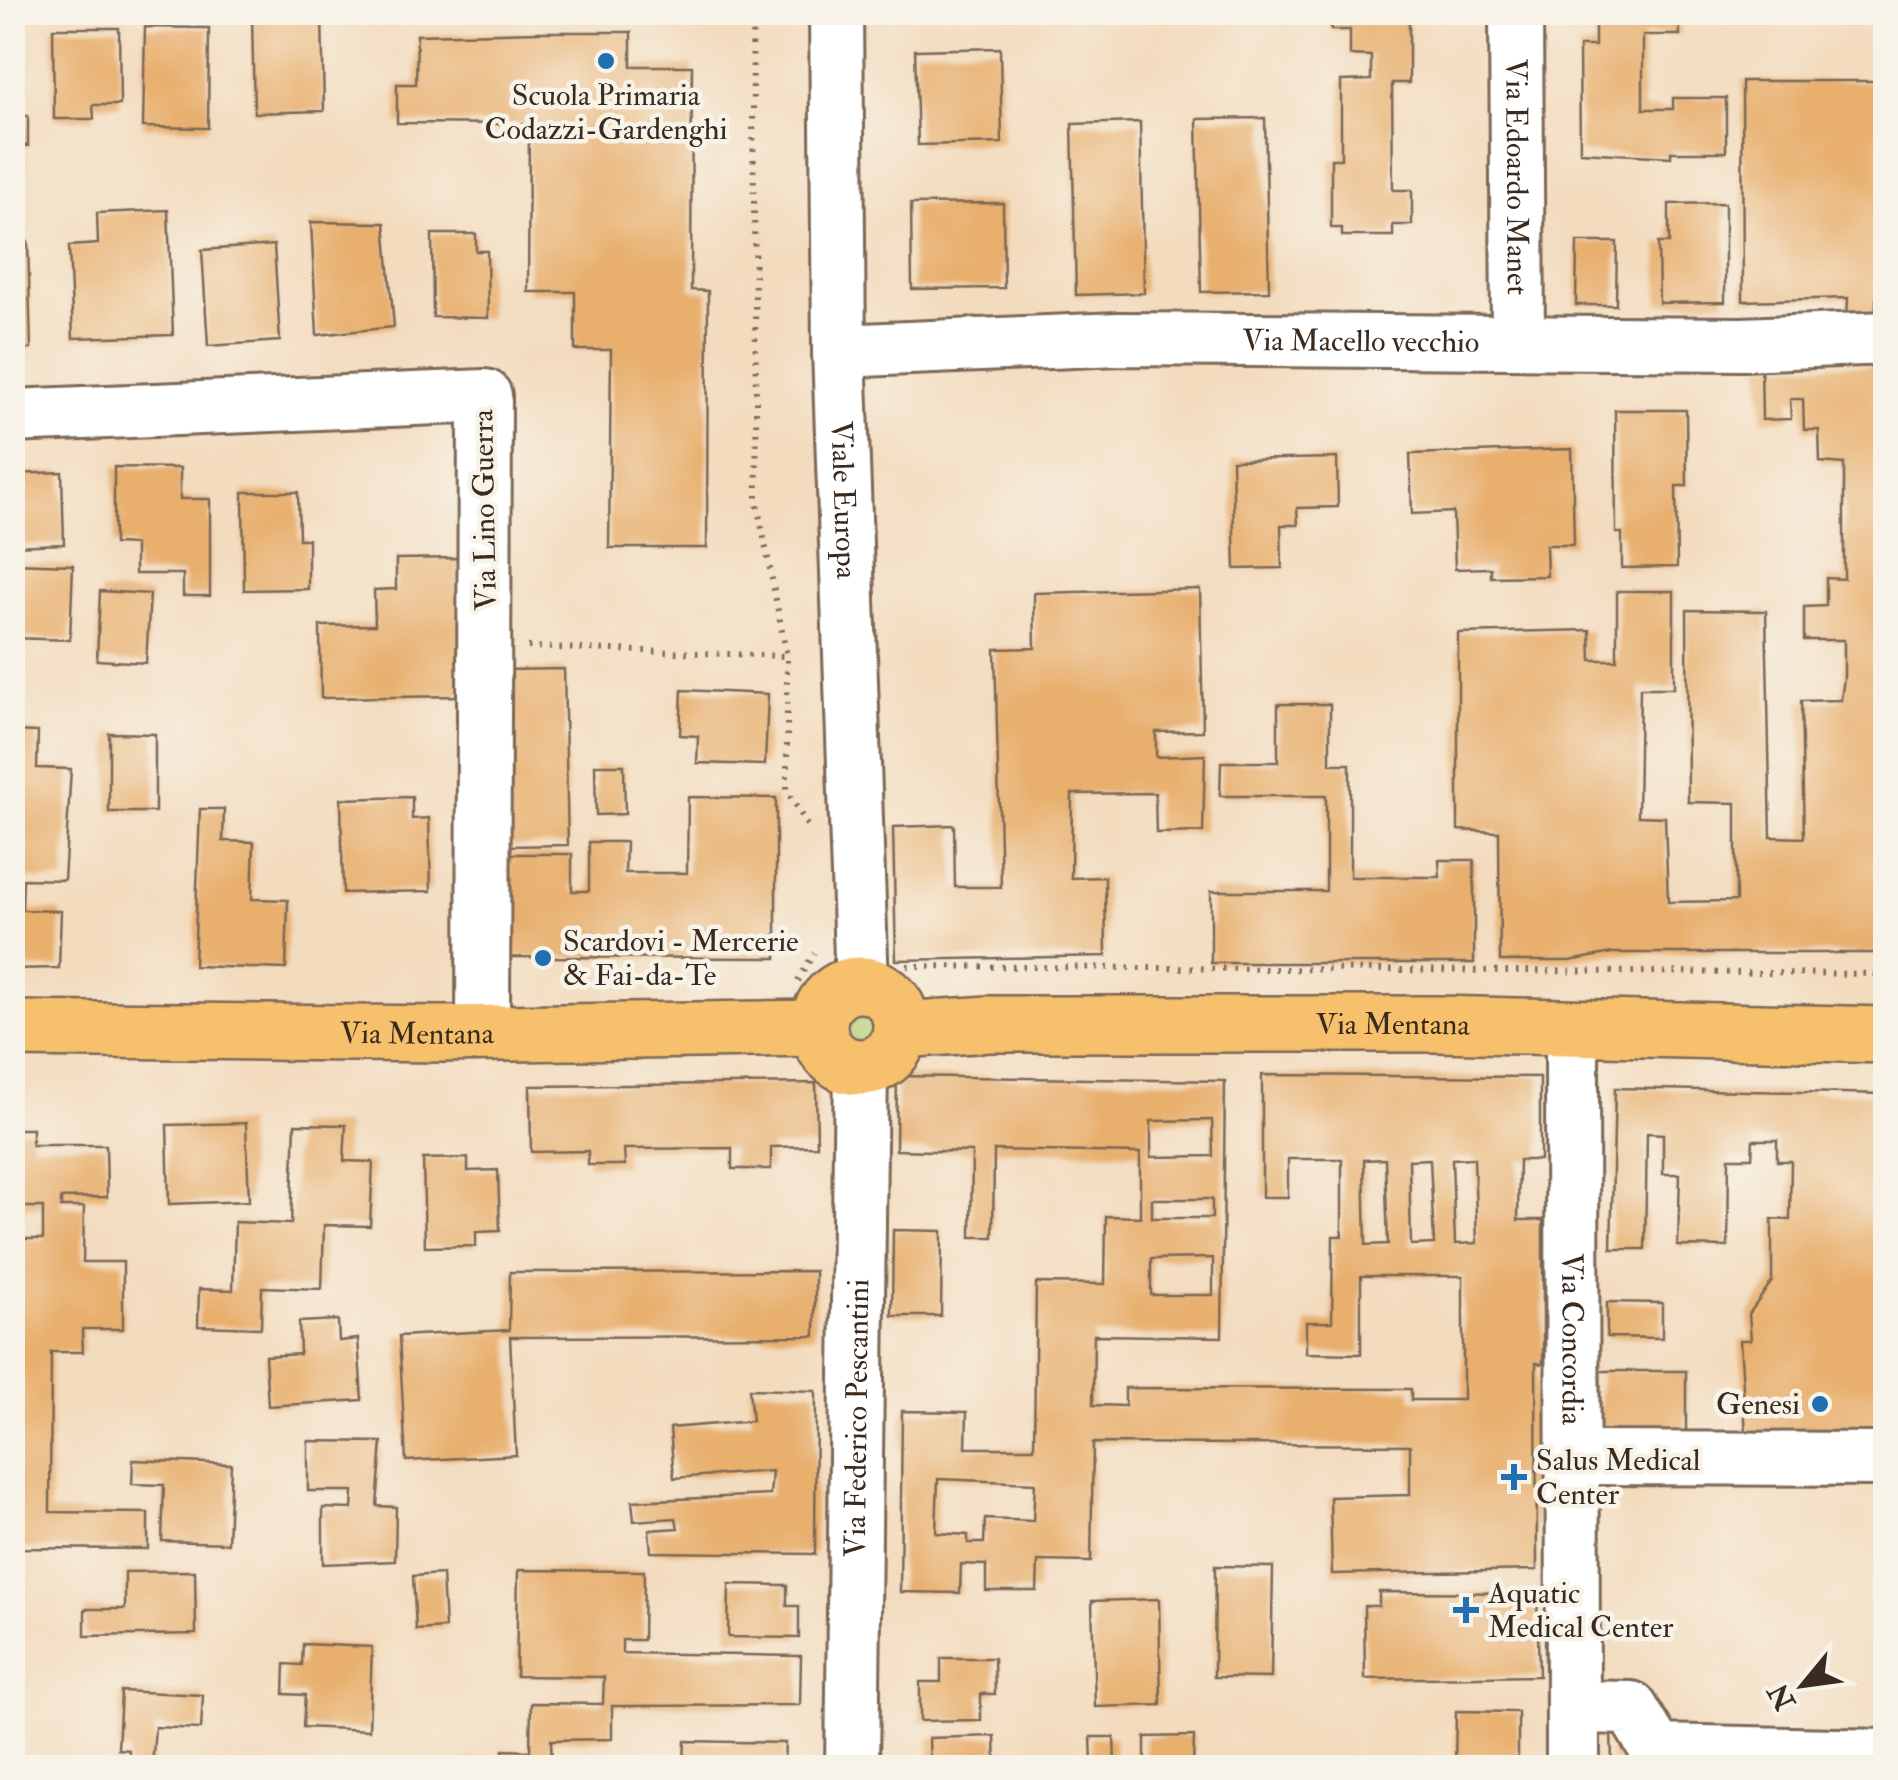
<svg xmlns="http://www.w3.org/2000/svg" width="1898" height="1780" font-family="'IM FELL Double Pica',serif">
  <rect width="100%" height="100%" fill="#f7f3e8"/>
  <filter id="ink" filterUnits="userSpaceOnUse"><feTurbulence type="fractalNoise" baseFrequency=".01" numOctaves="2"/><feDisplacementMap in="SourceGraphic" scale="20" xChannelSelector="R" yChannelSelector="G"/><feConvolveMatrix kernelMatrix="1 2 1 2 8 2 1 2 1" color-interpolation-filters="sRGB"/></filter>
  <filter id="wash" filterUnits="userSpaceOnUse"><feTurbulence type="fractalNoise" baseFrequency=".0048" numOctaves="4" result="noise"/><feDisplacementMap in="SourceGraphic" scale="40" xChannelSelector="R" yChannelSelector="G"/><feGaussianBlur stdDeviation="2.25" result="paint"/><feColorMatrix in="noise" values="0 0 0 0 0 0 0 0 0 0 0 0 0 0 0 0 0 1.4 0 .05"/><feComposite in="paint" operator="in"/></filter>
  <g filter="url(#wash)">
    <rect width="100%" height="100%" fill="#f3dbbe"/>
    <circle fill="#b3cd72" stroke="#777c48" stroke-width="2.5" cx="861" cy="1027" r="25"/>
    <g id="blocks">
      <g fill="#e8af6d" fill-rule="evenodd">
        <polygon points="1330,12 1409,15 1409,83 1392,83 1393,190 1412,190 1412,225 1393,225 1393,236 1342,236 1342,228 1331,228 1331,159 1341,159 1341,81 1371,80 1371,56 1350,55 1350,30 1331,30"/>
        <polygon points="1595,12 1679,12 1680,35 1643,35 1643,109 1673,109 1673,98 1726,98 1726,152 1671,152 1671,157 1580,152 1579,46 1595,46"/>
        <polygon points="1742,12 1779,12 1779,16 1742,17"/>
        <polygon points="322,15 324,111 254,113 252,17"/>
        <polygon points="12,25 21,26 20,115 28,116 28,146 12,145"/>
        <polygon points="145,27 209,28 208,128 143,127"/>
        <polygon points="53,28 119,28 120,105 93,105 94,119 54,119"/>
        <polygon points="541,32 631,32 631,66 692,66 691,290 708,291 707,548 609,548 611,350 575,350 575,292 528,292 529,124 397,123 397,84 416,84 417,35"/>
        <polygon points="1000,48 1002,143 918,145 915,50"/>
        <polygon points="1742,81 1886,81 1886,299 1876,300 1876,318 1847,318 1848,298 1743,301"/>
        <polygon points="1265,118 1269,291 1201,292 1197,119"/>
        <polygon points="1140,122 1144,293 1076,295 1072,124"/>
        <polygon points="1003,203 1004,288 912,289 911,204"/>
        <polygon points="1725,203 1725,302 1659,303 1658,243 1669,243 1669,204"/>
        <polygon points="168,210 173,335 73,338 69,246 98,244 97,213"/>
        <polygon points="311,222 385,223 394,327 317,335"/>
        <polygon points="432,234 476,234 476,251 487,251 488,318 433,317"/>
        <polygon points="12,242 28,242 31,349 12,349"/>
        <polygon points="1577,242 1617,242 1616,305 1576,305"/>
        <polygon points="274,245 280,341 208,346 202,250"/>
        <polygon points="1761,364 1886,366 1886,953 1612,953 1570,961 1500,961 1499,832 1458,830 1458,633 1590,630 1591,660 1617,660 1617,591 1674,591 1674,688 1640,688 1638,816 1665,817 1668,902 1736,901 1736,803 1688,802 1687,610 1766,611 1771,837 1804,838 1801,701 1841,700 1844,678 1844,640 1804,640 1804,607 1826,606 1826,578 1844,579 1844,464 1820,462 1819,430 1804,430 1803,399 1790,399 1791,419 1762,420"/>
        <polygon points="1615,410 1686,410 1687,486 1676,486 1677,567 1622,568 1622,533 1616,533"/>
        <polygon points="1572,449 1574,545 1546,545 1547,576 1491,577 1491,568 1455,569 1453,512 1412,514 1410,454"/>
        <polygon points="1337,458 1338,507 1297,508 1298,525 1281,525 1282,568 1235,569 1232,460"/>
        <polygon points="114,467 180,468 180,499 210,499 210,596 183,596 183,574 135,574 135,545 114,544"/>
        <polygon points="62,472 64,544 12,546 12,474"/>
        <polygon points="243,492 298,492 299,539 308,539 308,589 244,590"/>
        <polygon points="459,558 462,696 321,698 320,626 375,625 374,590 396,589 396,559"/>
        <polygon points="12,563 73,565 70,640 12,638"/>
        <polygon points="1200,589 1203,731 1156,732 1156,757 1205,755 1203,832 1156,833 1155,793 1072,794 1071,878 1105,877 1106,956 896,960 893,827 954,825 955,887 1001,887 995,649 1035,648 1034,593"/>
        <polygon points="100,591 150,594 146,663 97,660"/>
        <polygon points="564,669 568,845 506,846 502,670"/>
        <polygon points="682,690 768,694 765,765 697,763 698,736 680,735"/>
        <polygon points="1278,704 1330,704 1330,764 1350,764 1350,877 1440,877 1439,860 1474,860 1474,963 1211,963 1211,891 1326,891 1326,796 1220,796 1221,762 1278,762"/>
        <polygon points="12,731 38,732 37,768 71,769 64,880 23,879 22,910 61,911 59,968 12,969"/>
        <polygon points="109,733 155,734 155,812 109,812"/>
        <polygon points="595,765 624,765 625,814 596,815"/>
        <polygon points="412,797 412,819 429,818 431,891 343,893 341,799"/>
        <polygon points="688,797 776,798 776,958 505,957 505,854 572,854 572,891 589,891 589,842 626,842 625,873 687,873"/>
        <polygon points="200,809 224,809 223,841 254,842 252,899 288,900 286,969 194,966"/>
        <path d="M 1262,1075 L 1540,1077 L 1540,1160 L 1519,1160 L 1518,1220 L 1543,1220 L 1543,1364 L 1536,1363 L 1537,1570 L 1332,1574 L 1330,1497 L 1410,1495 L 1410,1445 L 1093,1443 L 1091,1562 L 1038,1561 L 1037,1591 L 986,1591 L 986,1565 L 961,1564 L 960,1593 L 900,1592 L 902,1411 L 967,1412 L 966,1448 L 1034,1448 L 1036,1283 L 1105,1284 L 1106,1216 L 1140,1217 L 1140,1153 L 994,1150 L 993,1237 L 971,1237 L 972,1152 L 896,1150 L 897,1076 L 1225,1081 L 1222,1337 L 1094,1335 L 1093,1405 L 1125,1406 L 1125,1388 L 1411,1389 L 1411,1400 L 1463,1400 L 1463,1276 L 1361,1276 L 1361,1354 L 1306,1353 L 1306,1322 L 1332,1322 L 1333,1236 L 1342,1236 L 1342,1159 L 1288,1159 L 1288,1197 L 1262,1197 ZM 1212,1120 L 1213,1156 L 1151,1157 L 1151,1121 ZM 1474,1158 L 1477,1243 L 1455,1244 L 1452,1159 ZM 1385,1159 L 1388,1244 L 1366,1245 L 1364,1160 ZM 1430,1159 L 1434,1244 L 1411,1245 L 1409,1160 ZM 1152,1199 L 1212,1199 L 1212,1218 L 1152,1218 ZM 1213,1258 L 1213,1295 L 1151,1295 L 1151,1259 ZM 938,1479 L 1035,1483 L 1033,1521 L 985,1519 L 984,1543 L 968,1543 L 968,1535 L 936,1533 Z"/>
        <polygon points="816,1083 817,1146 771,1147 771,1169 732,1169 732,1148 624,1149 625,1165 588,1165 588,1151 531,1152 530,1086"/>
        <polygon points="1615,1088 1886,1094 1886,1435 1746,1435 1740,1340 1751,1340 1749,1314 1772,1281 1772,1219 1790,1220 1791,1161 1777,1161 1777,1140 1753,1140 1752,1158 1729,1158 1728,1247 1678,1246 1680,1174 1663,1174 1663,1134 1647,1133 1645,1249 1611,1249"/>
        <polygon points="246,1123 249,1201 169,1204 167,1125"/>
        <polygon points="295,1124 346,1125 344,1161 373,1162 370,1226 324,1225 322,1289 262,1287 261,1328 198,1326 199,1289 233,1290 235,1222 291,1224"/>
        <polygon points="12,1129 32,1129 32,1145 106,1145 107,1197 61,1198 61,1207 84,1207 83,1262 123,1262 123,1329 82,1329 83,1352 51,1352 50,1512 148,1513 148,1549 15,1548 12,1273 21,1273 19,1239 43,1239 43,1207 12,1207"/>
        <polygon points="468,1158 468,1171 498,1170 500,1231 476,1232 476,1246 425,1247 423,1159"/>
        <polygon points="893,1230 942,1231 941,1316 892,1316"/>
        <polygon points="815,1271 815,1336 510,1337 516,1455 406,1461 399,1336 509,1330 510,1272"/>
        <polygon points="1607,1302 1662,1303 1662,1338 1607,1337"/>
        <polygon points="338,1320 339,1341 358,1339 362,1400 268,1406 265,1356 300,1354 299,1322"/>
        <rect x="1600" y="1371" width="86" height="63"/>
        <polygon points="749,1389 816,1391 815,1554 651,1552 649,1530 678,1528 676,1518 634,1521 632,1501 770,1495 772,1471 674,1478 670,1428 752,1421"/>
        <polygon points="308,1441 382,1442 377,1506 396,1507 395,1561 323,1564 323,1508 352,1509 353,1491 308,1491"/>
        <polygon points="133,1460 231,1464 228,1543 162,1541 164,1485 132,1484"/>
        <polygon points="1215,1566 1273,1567 1271,1678 1214,1677"/>
        <polygon points="518,1570 644,1571 643,1640 622,1640 622,1653 801,1656 800,1705 612,1706 612,1739 551,1740 552,1763 684,1761 685,1741 785,1743 784,1768 466,1768 467,1759 503,1760 503,1750 530,1751 531,1703 603,1704 604,1677 516,1676"/>
        <polygon points="195,1571 196,1634 85,1636 85,1609 125,1609 125,1572"/>
        <polygon points="442,1574 445,1628 416,1630 413,1576"/>
        <polygon points="729,1584 787,1585 787,1606 799,1606 799,1638 728,1637"/>
        <polygon points="1379,1592 1537,1593 1539,1676 1365,1679 1364,1606 1379,1606"/>
        <polygon points="1159,1599 1161,1705 1095,1707 1092,1601"/>
        <polygon points="303,1644 372,1647 369,1730 303,1727 305,1695 284,1694 285,1664 302,1665"/>
        <polygon points="941,1658 994,1658 995,1694 981,1694 981,1720 920,1721 920,1682 941,1682"/>
        <polygon points="121,1691 203,1695 201,1729 155,1727 152,1768 129,1768 129,1750 118,1749"/>
        <polygon points="1456,1711 1518,1712 1518,1768 1455,1768"/>
        <polygon points="1636,1732 1637,1760 1612,1760 1611,1733"/>
        <polygon points="995,1736 996,1768 930,1768 929,1738"/>
        <polygon points="1194,1736 1193,1768 1101,1768 1101,1763 1092,1763 1091,1737 1114,1737 1115,1763 1145,1762 1145,1737"/>
      </g>
    </g>
  </g>
  <g filter="url(#ink)">
    <use href="#blocks" fill-opacity="0" stroke="#7b6856" stroke-width="2.5"/>
    <g fill="none" stroke-linecap="round" stroke-linejoin="round">
      <defs>
        <g id="minor">
          <path id="s1" d="M 836,12 L 839,351 L 862,985"/>
          <path id="s2" d="M 1516,12 L 1518,342"/>
          <path id="s3" d="M 839,351 L 1119,339 L 1742,344 L 1886,338"/>
          <polyline points="12,416 485,396 483,1034"/>
          <path id="s4" d="M 1572,1029 L 1573,1768"/>
          <polyline points="1575,1458 1886,1459"/>
          <polyline points="1573,1707 1631,1708 1657,1751 1886,1756"/>
          <path id="s5" d="M 852,1768 L 861,1067"/>
        </g>
        <g id="major">
          <circle cx="860" cy="1026" r="41"/>
          <path id="s6" d="M 12,1029 L 442,1034 L 819,1028"/>
          <path id="s7" d="M 901,1030 L 989,1024 L 1439,1024 L 1886,1035"/>
        </g>
      </defs>
      <use href="#minor" stroke="#7b6856" stroke-width="58"/>
      <use href="#major" stroke="#7b6856" stroke-width="60"/>
      <g stroke="#7b6856" stroke-width="6" stroke-dasharray="2.5 8" stroke-linecap="butt">
        <polyline points="752,12 757,503 787,656 787,791 811,832"/>
        <polyline points="528,647 787,656"/>
        <polyline points="907,966 1886,974"/>
        <polyline points="798,981 814,953"/>
      </g>
      <use href="#minor" stroke="#fff" stroke-width="52"/>
      <use href="#major" stroke="#f7c06c" stroke-width="55"/>
    </g>
  </g>
  <g fill="#1f6fb2" stroke="#f7f3e8" stroke-width="4">
    <circle cx="606" cy="61" r="10"/>
    <circle cx="543" cy="958" r="10"/>
    <circle cx="1820" cy="1404" r="10"/>
    <path d="M1509 1462h10v10h10v10h-10v10h-10v-10h-10v-10h10z"/>
    <path d="M1461 1595h10v10h10v10h-10v10h-10v-10h-10v-10h10z"/>
  </g>
  <g text-anchor="middle" stroke-width="9" stroke-linejoin="round" paint-order="stroke">
    <g font-size="30" fill="#3b2a1e" stroke="#f7f3e8" text-anchor="start">
      <text x="606" y="105" text-anchor="middle">Scuola Primaria<tspan x="606" dy="34">Codazzi-Gardenghi</tspan></text>
      <text x="563" y="951">Scardovi - Mercerie<tspan x="563" dy="34">&amp; Fai-da-Te</tspan></text>
      <text x="1800" y="1414" text-anchor="end">Genesi</text>
      <text x="1536" y="1470">Salus Medical<tspan x="1536" dy="34">Center</tspan></text>
      <text x="1488" y="1603">Aquatic<tspan x="1488" dy="34">Medical Center</tspan></text>
    </g>
    <g font-size="30" fill="#3b2a1e" stroke="#f7f3e8">
      <text dy="10" stroke="none"><textPath href="#s2" startOffset="165">Via Edoardo Manet</textPath></text>
      <text dy="10" stroke="none"><textPath href="#s3" startOffset="522">Via Macello vecchio</textPath></text>
      <text dy="10" stroke="none"><textPath href="#s1" startOffset="488">Viale Europa</textPath></text>
      <text transform="translate(484 510) rotate(-91)" y="10">Via Lino Guerra</text>
      <text dy="10" stroke="none"><textPath href="#s7" startOffset="492">Via Mentana</textPath></text>
      <text dy="10" stroke="none"><textPath href="#s6" startOffset="405">Via Mentana</textPath></text>
      <text dy="10" stroke="none"><textPath href="#s4" startOffset="310">Via Concordia</textPath></text>
      <text dy="10" stroke="none"><textPath href="#s5" startOffset="350">Via Federico Pescantini</textPath></text>
    </g>
  </g>
  <rect width="1898" height="1780" fill="none" stroke="#f7f3e8" stroke-width="50"/>
  <g transform="translate(1803 1685) rotate(241)" stroke="#f7f3e8" stroke-width="8" paint-order="stroke">
  <path d="M0-8L18 38L0 25L-18 38Z" fill="#3b2a1e"/>
  <text y="-15" font-size="28" font-weight="bold" text-anchor="middle" fill="#3b2a1e">N</text>
  </g>
</svg>
